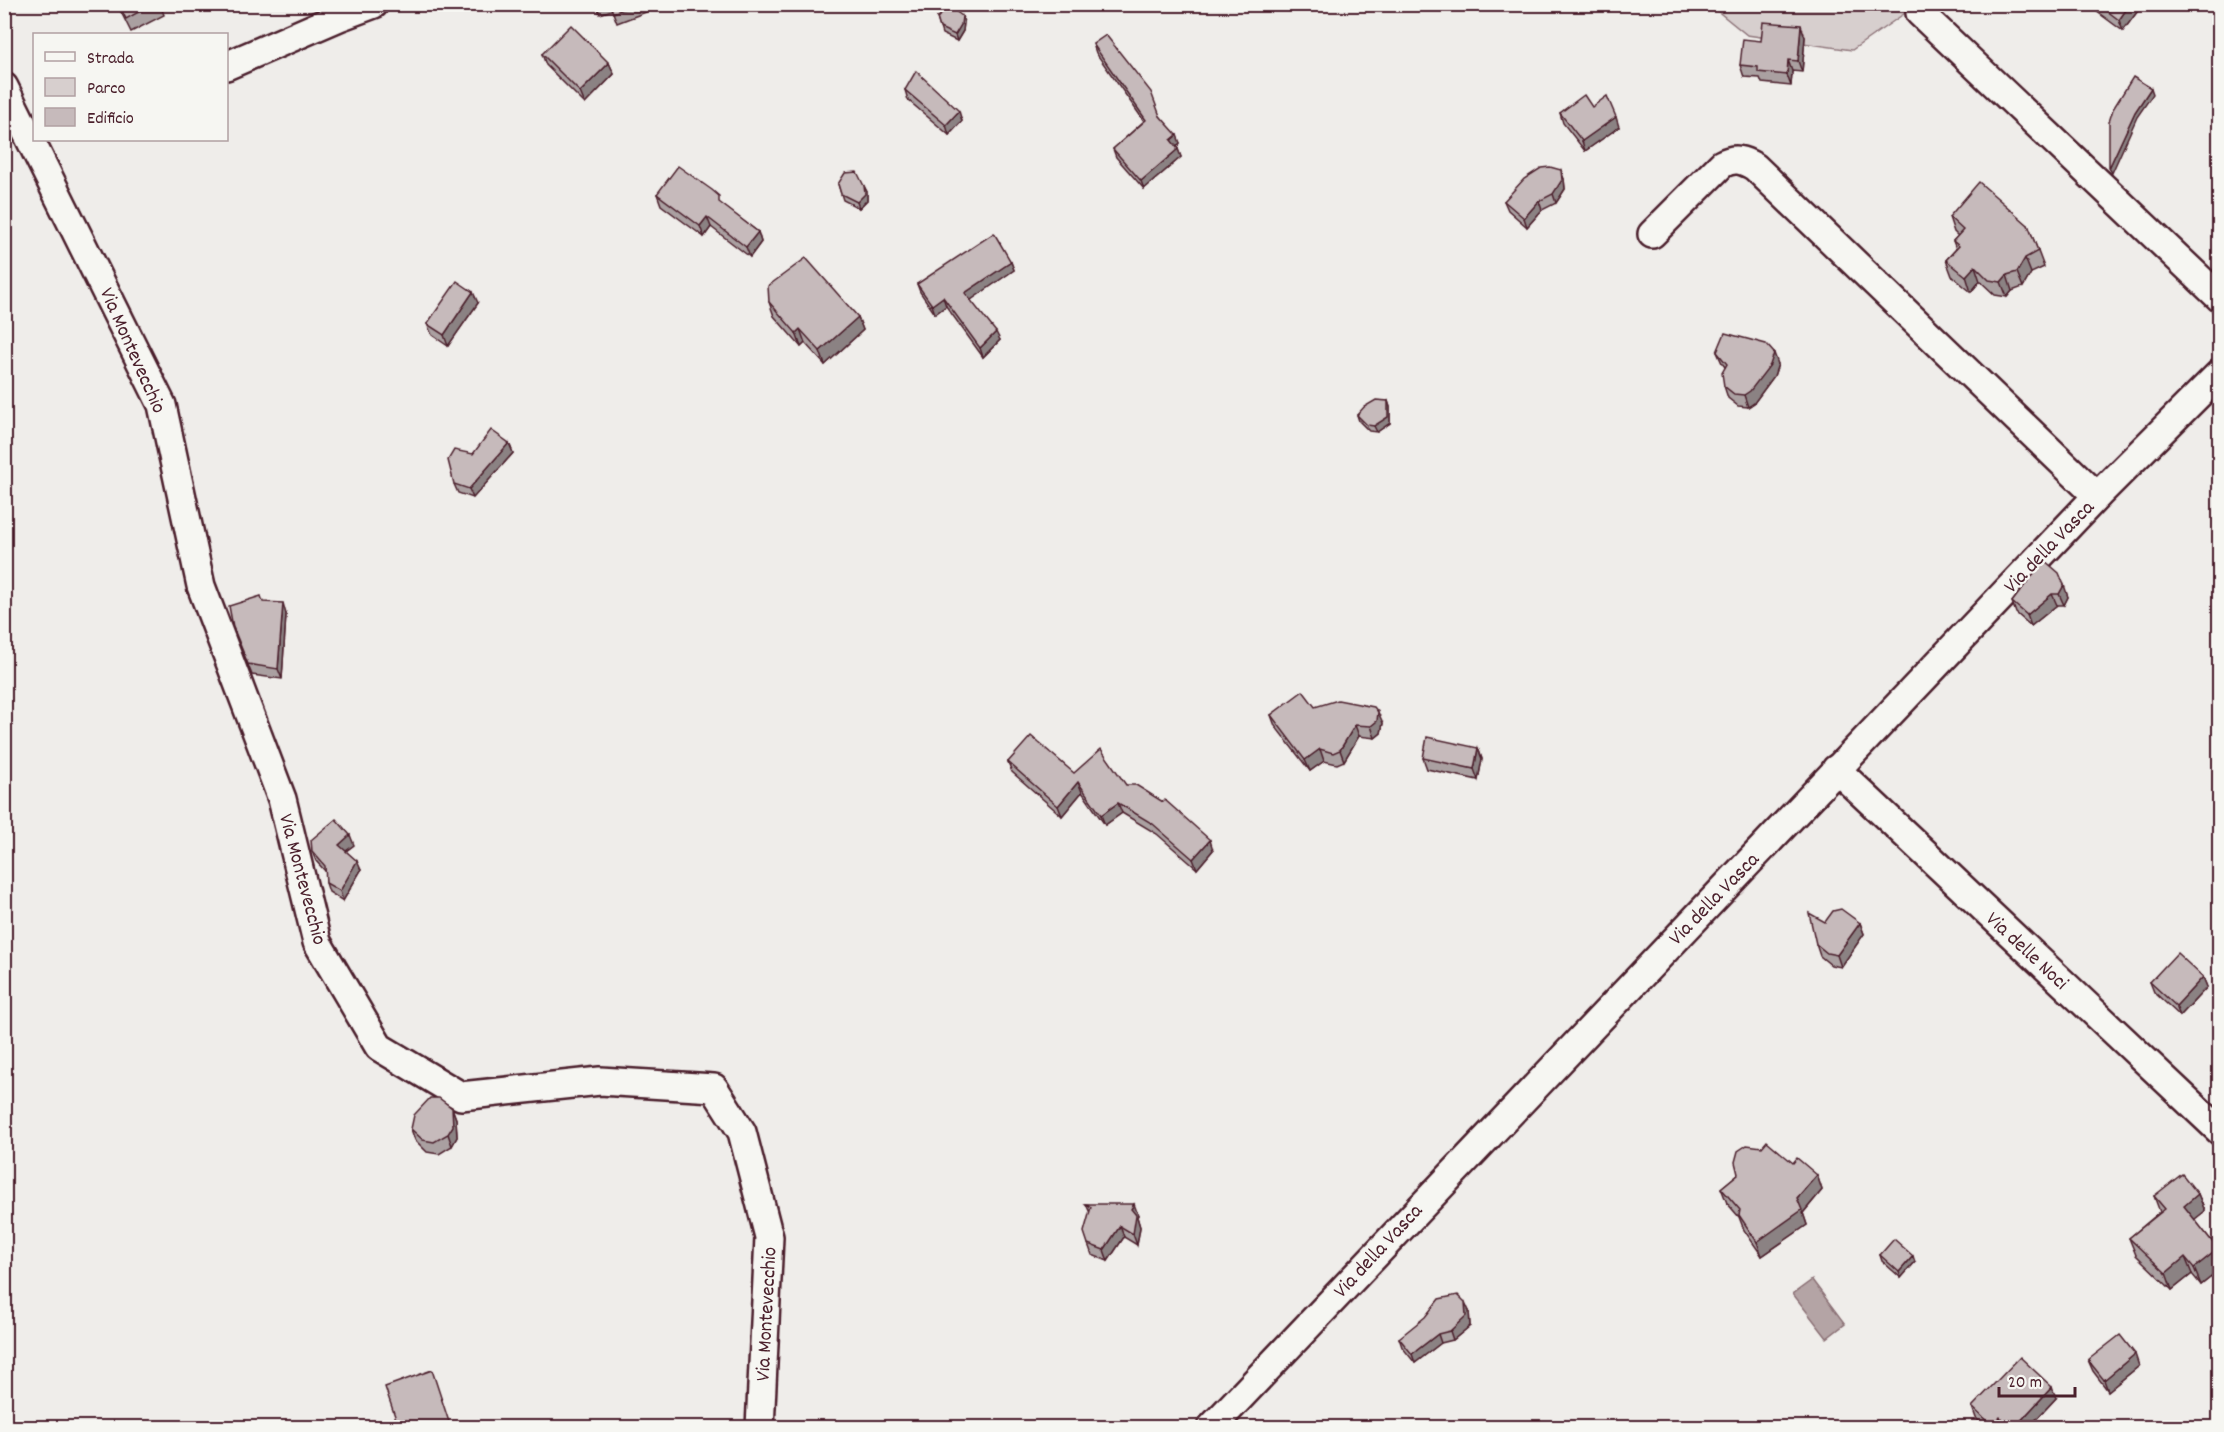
<svg xmlns="http://www.w3.org/2000/svg" width="2224" height="1432" font-family="Dekko,sans-serif">
  <rect width="100%" height="100%" fill="#efedea"/>
  <filter id="ink" filterUnits="userSpaceOnUse"><feTurbulence type="fractalNoise" baseFrequency=".0167" numOctaves="2"/><feDisplacementMap in="SourceGraphic" scale="12" xChannelSelector="R" yChannelSelector="G"/><feConvolveMatrix kernelMatrix="1 2 1 2 8 2 1 2 1" color-interpolation-filters="sRGB"/></filter>
  <g filter="url(#ink)">
    <polygon fill="#d7cfce" stroke="#90777c" stroke-width="1.5" points="1901,4 1908,11 1852,50 1747,35 1710,5"/>
    <polygon fill="#b4a4a5" stroke="#8a6f74" stroke-width="1.5" points="1812,1280 1845,1324 1827,1338 1793,1294"/>
    <g fill="none" stroke-linecap="round" stroke-linejoin="round">
      <defs>
        <g id="minor">
          <polyline points="1920,13 2220,298"/>
          <polyline points="226,66 339,17 374,4"/>
          <polyline points="4,87 162,405 201,586 282,799 317,942 379,1047 461,1096 600,1081 714,1088 742,1132 769,1237 760,1428"/>
          <path d="M 1652,234 L 1722,164 C 1735,157 1743,160 1755,167 L 2097,496"/>
          <polyline points="1836,769 2220,1131"/>
          <polyline points="1211,1428 2097,496 2220,373"/>
        </g>
      </defs>
      <use href="#minor" stroke="#4a1f2b" stroke-width="32"/>
      <use href="#minor" stroke="#f6f6f2" stroke-width="27"/>
    </g>
    <g fill="#aaa0a1" stroke="#4a1f2b" stroke-width="1.5">
      <polygon points="117,4 160,4 164,15 131,32"/>
      <polygon points="596,4 644,4 646,12 617,23 612,10 600,14"/>
      <polygon points="2093,4 2143,4 2123,31 2096,11"/>
      <polygon points="937,18 964,22 963,31 957,41 942,34"/>
      <polygon points="1805,37 1802,72 1792,71 1791,86 1762,83 1760,78 1744,77 1740,65 1761,41"/>
      <polygon points="1093,44 1160,116 1180,143 1177,147 1181,157 1144,189 1116,157 1113,149 1144,121 1096,53"/>
      <polygon points="542,54 609,63 614,74 585,104 546,65"/>
      <polygon points="905,90 962,121 949,135 908,100"/>
      <polygon points="1592,107 1619,127 1585,151 1563,123 1560,113"/>
      <polygon points="1564,179 1565,189 1556,203 1542,210 1527,227 1508,210 1504,201"/>
      <polygon points="838,184 864,186 867,192 867,200 859,208 843,200"/>
      <polygon points="657,194 722,205 758,232 761,242 750,257 711,227 704,237 661,205"/>
      <polygon points="1949,217 2028,225 2044,267 2031,273 2023,287 2012,291 2007,297 1995,295 1980,281 1971,292 1952,276 1946,260 1956,249 1953,241 1958,236 1954,232"/>
      <polygon points="1011,262 1014,270 970,300 1000,340 983,357 946,306 935,314 920,292 917,284"/>
      <polygon points="769,302 858,317 863,330 825,365 805,343 801,347 774,316"/>
      <polygon points="478,303 448,346 432,335 427,324"/>
      <polygon points="1717,352 1778,364 1774,376 1754,403 1748,407 1738,406 1728,398 1724,386 1725,367 1722,363"/>
      <polygon points="1388,401 1390,407 1390,423 1377,432 1369,431 1359,421 1357,415"/>
      <polygon points="509,443 513,453 473,498 458,493 454,484 473,454"/>
      <polygon points="2044,560 2068,597 2064,605 2057,605 2031,626 2016,613 2012,602"/>
      <polygon points="286,614 282,679 252,675 233,627"/>
      <polygon points="1315,707 1383,723 1381,733 1375,738 1359,736 1344,761 1337,764 1324,761 1310,771 1275,726 1271,715"/>
      <polygon points="1478,748 1482,759 1478,780 1427,769 1423,758"/>
      <polygon points="1008,762 1126,785 1213,850 1197,869 1157,834 1122,813 1105,825 1082,792 1062,816 1012,772"/>
      <polygon points="354,845 346,851 361,870 343,901 329,892 326,883 326,872 316,861 312,851"/>
      <polygon points="1825,922 1860,923 1864,934 1841,967 1831,965 1820,956 1816,944"/>
      <polygon points="2203,977 2207,987 2180,1016 2154,992 2150,982"/>
      <polygon points="452,1108 456,1119 457,1137 452,1146 439,1154 427,1152 415,1140 411,1129"/>
      <polygon points="1793,1163 1817,1175 1822,1190 1803,1213 1807,1225 1762,1256 1744,1230 1739,1217 1727,1203 1721,1188 1738,1174"/>
      <polygon points="2198,1194 2205,1211 2194,1219 2218,1249 2220,1252 2220,1270 2201,1285 2192,1274 2172,1290 2136,1255 2129,1238 2160,1212 2154,1196"/>
      <polygon points="1086,1204 1138,1215 1137,1217 1140,1227 1137,1245 1124,1237 1108,1261 1092,1255 1088,1244 1090,1213"/>
      <polygon points="1880,1255 1915,1262 1901,1278 1882,1261"/>
      <polygon points="1469,1311 1470,1326 1453,1340 1441,1343 1415,1363 1402,1347 1399,1338"/>
      <polygon points="2088,1360 2139,1366 2108,1391 2093,1371"/>
      <polygon points="2056,1398 2028,1428 1986,1428 1976,1418 1972,1407"/>
    </g>
    <g fill="#8b8283" stroke="#4a1f2b" stroke-width="1.5">
      <polygon points="2130,4 2143,4 2123,31 2119,20"/>
      <polygon points="962,16 964,22 963,31 957,41 955,35"/>
      <polygon points="1801,25 1805,37 1802,72 1798,61"/>
      <polygon points="1788,60 1792,71 1791,86 1787,75"/>
      <polygon points="609,63 614,74 585,104 580,92"/>
      <polygon points="2151,88 2153,94 2137,117 2112,173 2109,168 2135,112"/>
      <polygon points="959,111 962,121 949,135 946,125"/>
      <polygon points="1616,117 1619,127 1585,151 1582,141"/>
      <polygon points="1177,135 1180,143 1174,149 1171,140"/>
      <polygon points="1178,149 1181,157 1144,189 1141,181"/>
      <polygon points="1561,170 1564,179 1565,189 1556,203 1553,194"/>
      <polygon points="864,186 867,192 867,200 859,208 857,202"/>
      <polygon points="1539,201 1542,210 1527,227 1524,218"/>
      <polygon points="707,217 711,227 704,237 700,226"/>
      <polygon points="758,232 761,242 750,257 746,247"/>
      <polygon points="2025,258 2031,273 2023,287 2017,272"/>
      <polygon points="1011,262 1014,270 968,302 965,293"/>
      <polygon points="1975,266 1980,281 1971,292 1966,276"/>
      <polygon points="2007,275 2012,291 2007,297 2001,282"/>
      <polygon points="473,292 478,303 448,346 444,335"/>
      <polygon points="943,297 946,306 935,314 932,305"/>
      <polygon points="858,317 863,330 825,365 820,351"/>
      <polygon points="800,329 805,343 801,347 796,333"/>
      <polygon points="996,332 1000,340 983,357 980,348"/>
      <polygon points="1774,353 1778,364 1774,376 1754,403 1748,407 1744,395"/>
      <polygon points="1388,401 1390,407 1390,423 1377,432 1374,426"/>
      <polygon points="509,443 513,453 473,498 469,489"/>
      <polygon points="2064,585 2068,597 2064,605 2059,594"/>
      <polygon points="2052,594 2057,605 2031,626 2027,615"/>
      <polygon points="283,603 286,614 282,679 278,669"/>
      <polygon points="1378,712 1383,723 1381,733 1375,738 1371,726"/>
      <polygon points="1355,725 1359,736 1344,761 1340,750"/>
      <polygon points="1478,748 1482,759 1478,780 1474,769"/>
      <polygon points="1320,749 1324,761 1310,771 1305,760"/>
      <polygon points="1078,782 1082,792 1062,816 1058,806"/>
      <polygon points="1118,803 1122,813 1105,825 1101,815"/>
      <polygon points="350,835 354,845 342,854 339,845"/>
      <polygon points="1210,840 1213,850 1197,869 1193,859"/>
      <polygon points="357,861 361,870 343,901 340,891"/>
      <polygon points="1860,923 1864,934 1841,967 1837,955"/>
      <polygon points="2203,977 2207,987 2180,1016 2176,1006"/>
      <polygon points="452,1108 456,1119 457,1137 452,1146 448,1134"/>
      <polygon points="1817,1175 1822,1190 1803,1213 1807,1225 1762,1256 1757,1242 1797,1198"/>
      <polygon points="2198,1194 2205,1211 2190,1223 2184,1206"/>
      <polygon points="1134,1204 1138,1215 1137,1217 1140,1227 1137,1245 1133,1234 1131,1209"/>
      <polygon points="1120,1226 1124,1237 1108,1261 1104,1250"/>
      <polygon points="2218,1249 2220,1252 2220,1270 2201,1285 2194,1268"/>
      <polygon points="1913,1256 1915,1262 1901,1278 1899,1272"/>
      <polygon points="2185,1257 2192,1274 2172,1290 2166,1273"/>
      <polygon points="1465,1302 1469,1311 1470,1326 1453,1340 1450,1331"/>
      <polygon points="1438,1334 1441,1343 1415,1363 1412,1354"/>
      <polygon points="2135,1354 2139,1366 2108,1391 2104,1380"/>
      <polygon points="2052,1387 2056,1398 2028,1428 2014,1428"/>
      <polygon points="2000,1417 2004,1428 1993,1428 1992,1426"/>
    </g>
    <g fill="#c6babb" stroke="#4a1f2b" stroke-width="1.5">
      <polygon points="119,4 153,4 126,19"/>
      <polygon points="610,4 636,4 613,13"/>
      <polygon points="2098,4 2130,4 2119,20"/>
      <polygon points="950,7 962,16 961,25 955,35 940,28 937,18"/>
      <polygon points="1763,22 1801,25 1798,61 1788,60 1787,75 1758,72 1758,67 1740,65 1743,39 1761,41"/>
      <polygon points="571,25 609,63 580,92 542,54"/>
      <polygon points="1106,35 1151,92 1160,116 1177,135 1171,140 1178,149 1141,181 1113,149 1146,120 1093,44"/>
      <polygon points="916,71 959,111 946,125 905,90"/>
      <polygon points="2133,77 2151,88 2135,112 2109,168 2109,122 2113,109"/>
      <polygon points="1584,95 1592,107 1607,96 1616,117 1582,141 1560,113"/>
      <polygon points="678,166 712,190 719,196 719,202 758,232 746,247 707,217 700,226 657,194"/>
      <polygon points="1550,167 1561,170 1562,180 1553,194 1539,201 1524,218 1504,201 1524,179 1541,168"/>
      <polygon points="857,172 864,186 865,194 857,202 841,194 838,184 845,173"/>
      <polygon points="1979,182 2028,225 2038,251 2025,258 2017,272 2007,275 2001,282 1989,280 1975,266 1966,276 1946,260 1959,246 1953,241 1963,230 1949,217"/>
      <polygon points="994,233 1011,262 965,293 996,332 980,348 943,297 932,305 917,284"/>
      <polygon points="806,258 858,317 820,351 800,329 796,333 769,302 768,286"/>
      <polygon points="457,281 473,292 444,335 427,324"/>
      <polygon points="1725,333 1766,344 1774,353 1770,365 1750,391 1744,395 1734,394 1724,386 1722,373 1727,364 1717,352"/>
      <polygon points="1376,400 1388,401 1388,417 1374,426 1367,425 1357,415 1364,407"/>
      <polygon points="491,430 509,443 469,489 454,484 448,460 454,450 473,454"/>
      <polygon points="2044,560 2059,573 2064,585 2059,594 2052,594 2027,615 2012,602"/>
      <polygon points="261,596 263,602 283,603 278,669 248,664 233,627 229,606"/>
      <polygon points="1303,691 1315,707 1338,700 1374,707 1378,712 1377,721 1371,726 1355,725 1340,750 1333,753 1320,749 1305,760 1271,715"/>
      <polygon points="1031,736 1074,773 1101,749 1126,785 1136,785 1163,802 1165,800 1210,840 1193,859 1153,824 1118,803 1101,815 1078,782 1058,806 1008,762"/>
      <polygon points="1427,737 1478,748 1474,769 1423,758"/>
      <polygon points="336,819 350,835 339,845 357,861 340,891 326,883 325,866 312,851 311,840"/>
      <polygon points="1841,909 1860,923 1837,955 1827,953 1816,944 1809,913 1825,922 1833,911"/>
      <polygon points="2177,953 2203,977 2176,1006 2150,982"/>
      <polygon points="430,1098 439,1098 452,1108 453,1126 448,1134 434,1142 423,1140 411,1129 414,1115"/>
      <polygon points="1767,1141 1793,1163 1797,1158 1817,1175 1797,1198 1802,1210 1757,1242 1739,1215 1740,1210 1721,1188 1738,1174 1735,1162 1738,1151 1747,1145 1762,1147"/>
      <polygon points="2182,1174 2198,1194 2184,1206 2218,1249 2194,1268 2185,1257 2166,1273 2129,1238 2165,1209 2154,1196"/>
      <polygon points="1086,1204 1134,1204 1131,1209 1136,1215 1133,1234 1120,1226 1104,1250 1088,1244 1084,1232 1091,1207"/>
      <polygon points="1894,1239 1913,1256 1899,1272 1880,1255"/>
      <polygon points="1458,1295 1465,1302 1466,1316 1450,1331 1438,1334 1412,1354 1399,1338 1425,1317 1439,1299"/>
      <polygon points="2120,1335 2135,1354 2104,1380 2088,1360"/>
      <polygon points="2020,1357 2052,1387 2014,1428 2011,1428 2000,1417 1992,1426 1972,1407"/>
      <polygon points="432,1370 451,1428 399,1428 385,1387"/>
    </g>
  </g>
  <g text-anchor="middle" stroke-width="4.5" stroke-linejoin="round" paint-order="stroke">
    <g font-size="21" fill="#4a1f2b" stroke="#f6f6f2">
      <text transform="translate(134 350) rotate(66)" y="7">Via Montevecchio</text>
      <text transform="translate(2048 546) rotate(-46)" y="7">Via della Vasca</text>
      <text transform="translate(304 879) rotate(75)" y="7">Via Montevecchio</text>
      <text transform="translate(1713 898) rotate(-46)" y="7">Via della Vasca</text>
      <text transform="translate(2028 950) rotate(43)" y="7">Via delle Noci</text>
      <text transform="translate(1377 1250) rotate(-47)" y="7">Via della Vasca</text>
      <text transform="translate(765 1314) rotate(-87)" y="7">Via Montevecchio</text>
    </g>
  </g>
  <rect width="2224" height="1432" fill="none" stroke="#f6f6f2" stroke-width="24"/>
  <rect x="12" y="12" width="2200" height="1408" fill="none" stroke="#4a1f2b" stroke-width="2" filter="url(#ink)"/>
  <rect x="33" y="33" width="195" height="108" fill="#f6f6f2" stroke="#b1a0a2" stroke-width="1.5"/>
  <rect x="45" y="52" width="30" height="9" fill="#f6f6f2" stroke="#b1a0a2" stroke-width="1.5"/>
  <text x="87" y="63" font-size="18" fill="#4a1f2b">Strada</text>
  <rect x="45" y="78" width="30" height="18" fill="#d7cfce" stroke="#b1a0a2" stroke-width="1.5"/>
  <text x="87" y="93" font-size="18" fill="#4a1f2b">Parco</text>
  <rect x="45" y="108" width="30" height="18" fill="#c6babb" stroke="#b1a0a2" stroke-width="1.5"/>
  <text x="87" y="123" font-size="18" fill="#4a1f2b">Edificio</text>
  <path d="M1999 1387v9h76v-9" fill="none" stroke="#4a1f2b" stroke-width="3"/>
  <text x="2008" y="1387" font-size="18" fill="#4a1f2b" stroke="#f6f6f2" stroke-width="4.5" paint-order="stroke">20 m</text>
</svg>
